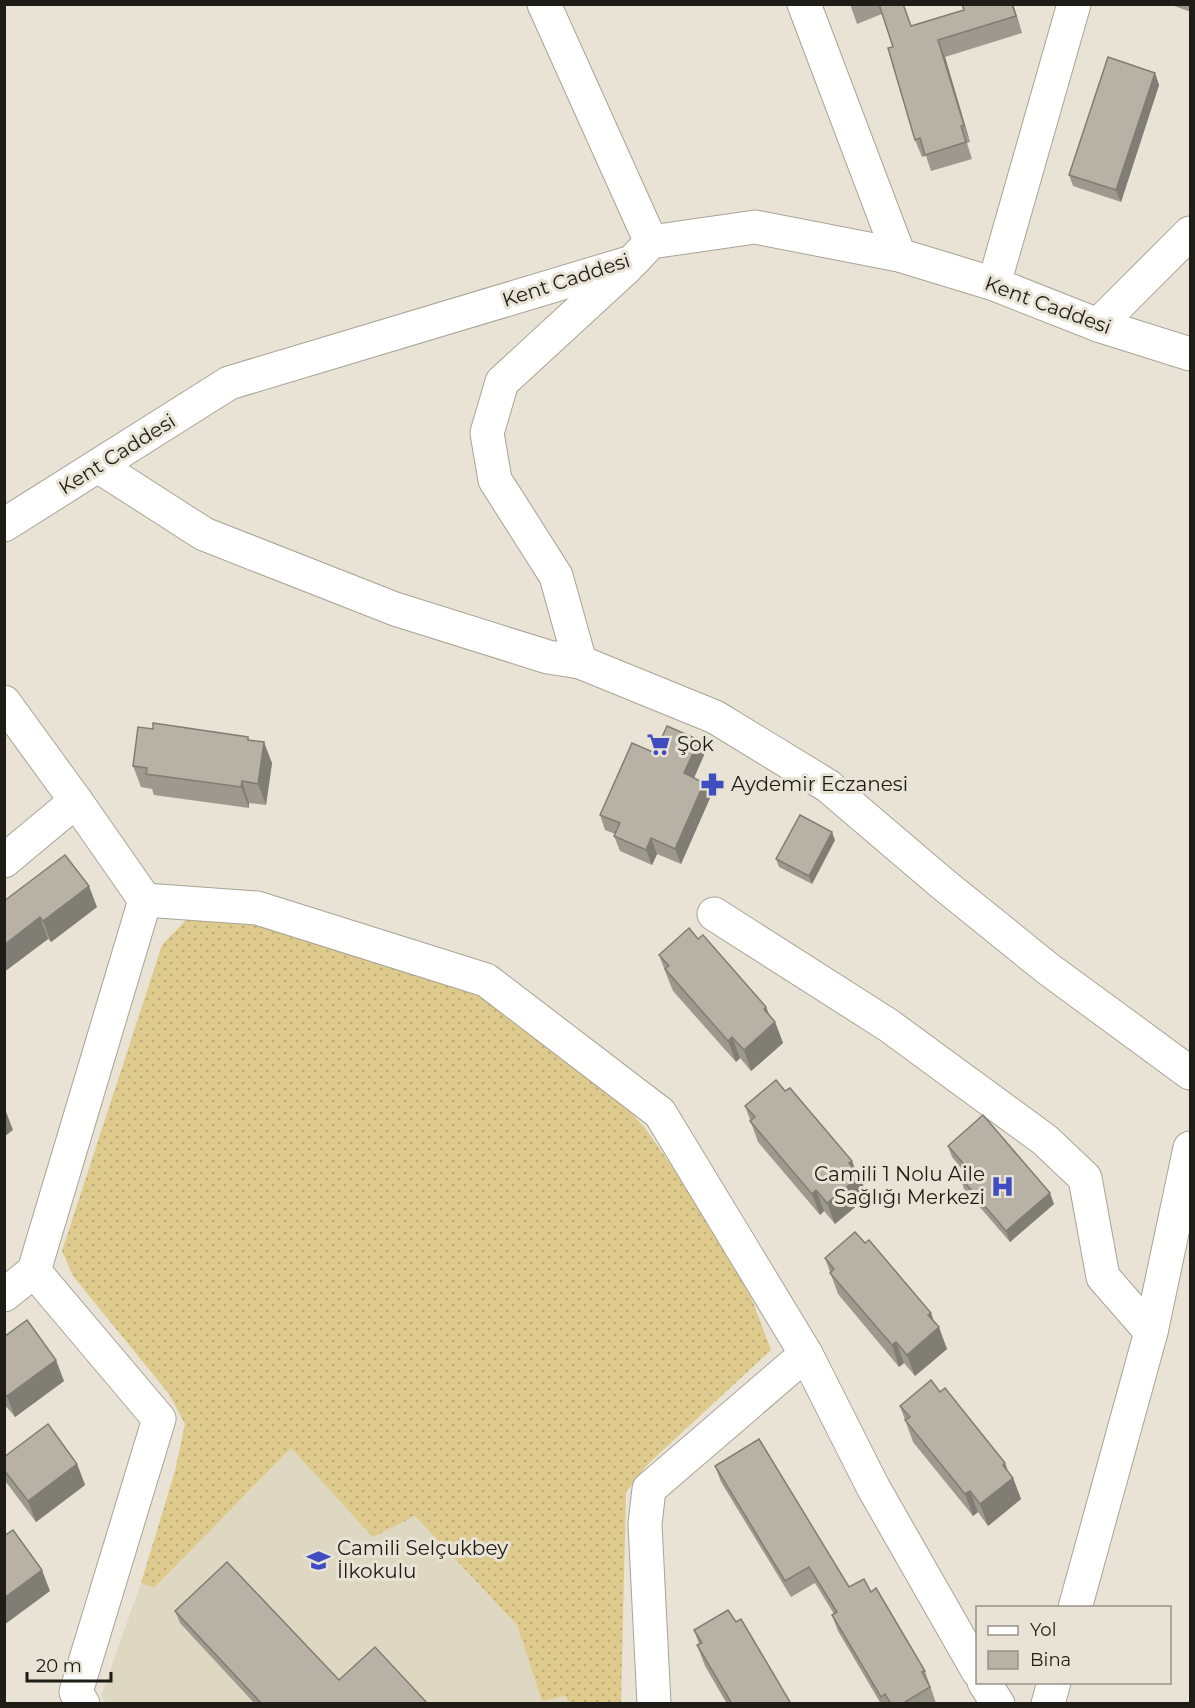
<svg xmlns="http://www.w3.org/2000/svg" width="1195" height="1708" font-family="Montserrat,sans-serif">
  <defs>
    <pattern id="grass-dots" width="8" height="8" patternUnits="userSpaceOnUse" patternTransform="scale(1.5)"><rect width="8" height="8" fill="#deca8c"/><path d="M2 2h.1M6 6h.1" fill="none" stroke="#bead78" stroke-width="1.8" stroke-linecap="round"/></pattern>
  </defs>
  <rect width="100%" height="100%" fill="#e8e3d5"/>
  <polygon fill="#ded8c2" points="291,1448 373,1536 415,1516 517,1625 542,1701 567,1696 569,1703 106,1704 101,1696 141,1583 154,1588"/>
  <polygon fill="url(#grass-dots)" points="187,919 239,922 290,930 439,976 486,1000 610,1090 645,1128 704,1212 730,1256 753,1302 771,1350 648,1464 626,1492 621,1703 569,1703 566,1696 542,1701 517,1625 415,1516 373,1537 291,1448 154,1588 141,1583 175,1471 185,1424 169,1394 73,1276 62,1251 162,945"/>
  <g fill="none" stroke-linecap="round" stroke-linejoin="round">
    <defs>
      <g id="minor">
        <polyline points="544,4 651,242"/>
        <polyline points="804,4 899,255"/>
        <polyline points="994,284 1074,4"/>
        <polyline points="1098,325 1190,233"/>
        <polyline points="98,466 204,534 395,609 548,657 580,662 556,576 495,480 487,433 502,382 627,267"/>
        <polyline points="4,525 229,383 632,262 651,242 755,227 899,255 994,284 1098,325 1190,354"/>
        <polyline points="580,662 715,717 828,786 943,884 1047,968 1190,1073"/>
        <polyline points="4,702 76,801 145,900 34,1271 4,1295"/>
        <polyline points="4,861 76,801"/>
        <polyline points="145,900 257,908 486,980 660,1113 806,1354"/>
        <polyline points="714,914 888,1025 1045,1140 1085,1178 1103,1277 1151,1332"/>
        <polyline points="34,1271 159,1419 76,1692 83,1704"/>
        <polyline points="1075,1608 1151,1332 1190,1148"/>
        <polyline points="984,1682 998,1704"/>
        <polyline points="654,1704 645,1524 649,1489 806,1354 873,1487 978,1671"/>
        <polyline points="1048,1704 1054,1682"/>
      </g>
    </defs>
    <use href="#minor" stroke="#a8a496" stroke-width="35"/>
    <use href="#minor" stroke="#fff" stroke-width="33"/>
  </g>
  <g fill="#9d998e">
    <polygon points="850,4 903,4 911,26 1013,4 1022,33 945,57 970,142 967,143 972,159 931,171 926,156 922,157 915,140 893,47 882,14 857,24"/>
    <polygon points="1169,4 1191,4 1191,12"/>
    <polygon points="1155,73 1159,85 1121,202 1073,186 1069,175"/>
    <polygon points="153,729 248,737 249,740 272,763 266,805 249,803 249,808 154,795 152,789 141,787 133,766"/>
    <polygon points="655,753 704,755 694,778 704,783 710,798 681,864 657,854 652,865 620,851 614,836 615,834 605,830 600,815"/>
    <polygon points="835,840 812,884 779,867 776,859"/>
    <polygon points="4,901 97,907 51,942 48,939 4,972"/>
    <polygon points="698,939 766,1007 769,1015 775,1022 783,1043 751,1071 740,1058 736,1062 673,991 667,976 659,955"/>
    <polygon points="745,1106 855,1170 860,1176 867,1197 835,1224 824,1211 820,1215 758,1142"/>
    <polygon points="948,1146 1054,1204 1010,1242 964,1189 960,1177 965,1173 952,1157"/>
    <polygon points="825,1258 934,1321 947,1349 915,1376 904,1363 899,1367 838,1294"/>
    <polygon points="4,1337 64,1381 15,1417 4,1404"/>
    <polygon points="940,1392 1013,1478 1021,1499 988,1526 978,1512 973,1516 913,1442 900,1406"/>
    <polygon points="4,1457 77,1464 85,1485 36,1522 6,1482 4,1478"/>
    <polygon points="715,1466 849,1587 871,1592 925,1671 936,1703 881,1704 838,1631 832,1615 834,1614 815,1583 791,1597 721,1482"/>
    <polygon points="175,1611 339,1680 428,1704 255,1704 180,1623"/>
    <polygon points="736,1622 790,1702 790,1704 727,1704 705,1666 697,1645 699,1644 694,1630"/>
  </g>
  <g fill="#807d74">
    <polygon points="1012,4 1013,4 1022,33 1016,16"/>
    <polygon points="938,40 945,57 970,142 964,125"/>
    <polygon points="1155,73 1159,85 1121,202 1116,190"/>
    <polygon points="699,740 704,755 689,789 684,773"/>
    <polygon points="264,742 272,763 266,805 258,784"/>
    <polygon points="242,781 249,803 249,808 241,787"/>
    <polygon points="704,783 710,798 681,864 675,849"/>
    <polygon points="832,832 835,840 812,884 809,876"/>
    <polygon points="651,838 657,854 652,865 646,850"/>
    <polygon points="89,886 97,907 51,942 43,921"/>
    <polygon points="40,917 48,939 4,972 4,945"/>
    <polygon points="766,1007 773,1024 775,1022 783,1043 751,1071 744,1050 764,1009"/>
    <polygon points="732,1037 740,1058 736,1062 728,1041"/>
    <polygon points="5,1109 13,1130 4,1137 4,1110"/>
    <polygon points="852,1161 858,1177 860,1176 867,1197 835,1224 827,1203 849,1163"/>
    <polygon points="816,1190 824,1211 820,1215 812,1194"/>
    <polygon points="1050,1193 1054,1204 1010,1242 1006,1231"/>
    <polygon points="931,1313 937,1329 939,1327 947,1349 915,1376 907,1355 928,1315"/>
    <polygon points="896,1342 904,1363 899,1367 892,1345"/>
    <polygon points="56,1360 64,1381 15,1417 7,1396"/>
    <polygon points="1005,1463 1011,1479 1013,1478 1021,1499 988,1526 980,1504 1003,1465"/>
    <polygon points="77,1464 85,1485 36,1522 28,1501"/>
    <polygon points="970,1491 978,1512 973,1516 965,1494"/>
    <polygon points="42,1570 50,1591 4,1625 4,1598"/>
  </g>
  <g fill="#b7b2a5" stroke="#807d74" stroke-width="1.5">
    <polygon points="879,4 903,4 911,26 964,10 962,4 1012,4 1016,16 938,40 964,125 961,126 966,142 925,155 920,138 915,140 888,48 893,47"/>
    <polygon points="1108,57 1155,73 1116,190 1069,175"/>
    <polygon points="153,723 248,737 248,740 264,742 258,784 242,781 241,787 146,774 147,768 133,766 138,727 153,729"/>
    <polygon points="667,726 699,740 684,773 704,783 675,849 651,838 646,850 614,836 620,823 600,815 632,743 655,753"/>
    <polygon points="800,815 832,832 809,876 776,859"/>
    <polygon points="65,855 89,886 43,921 40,917 4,945 4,901"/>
    <polygon points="689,928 698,939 703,935 766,1007 764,1009 775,1022 744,1050 732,1037 728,1041 665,969 669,966 659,955"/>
    <polygon points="776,1080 785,1091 790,1088 852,1161 849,1163 860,1176 827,1203 816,1190 812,1194 750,1121 755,1117 745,1106"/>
    <polygon points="983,1115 1050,1193 1006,1231 960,1177 969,1170 948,1146"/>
    <polygon points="855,1232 865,1243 869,1240 931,1313 928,1315 939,1327 907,1355 896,1342 892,1345 830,1273 834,1269 825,1258"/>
    <polygon points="27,1320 56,1360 7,1396 4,1393 4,1337"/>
    <polygon points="931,1380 940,1392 945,1388 1005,1463 1003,1465 1013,1478 980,1504 970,1491 965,1494 905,1420 910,1417 900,1406"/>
    <polygon points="48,1424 77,1464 28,1501 4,1470 4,1457"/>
    <polygon points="759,1439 849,1587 864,1579 871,1592 876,1588 925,1671 922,1672 930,1687 902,1704 891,1704 885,1694 881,1697 832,1615 837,1612 809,1567 785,1581 715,1466"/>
    <polygon points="13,1530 42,1570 4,1598 4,1536"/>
    <polygon points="227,1562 339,1680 375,1647 428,1704 262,1704 175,1611"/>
    <polygon points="728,1610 736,1622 741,1619 790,1702 787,1704 732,1704 697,1645 702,1643 694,1630"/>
  </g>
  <defs>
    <symbol id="supermarket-bare" viewBox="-9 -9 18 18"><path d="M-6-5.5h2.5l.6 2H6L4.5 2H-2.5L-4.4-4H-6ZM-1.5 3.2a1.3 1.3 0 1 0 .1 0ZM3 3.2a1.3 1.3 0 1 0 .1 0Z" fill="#404dc1" stroke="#e8e3d5" stroke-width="2.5" paint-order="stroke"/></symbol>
    <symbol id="pharmacy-bare" viewBox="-9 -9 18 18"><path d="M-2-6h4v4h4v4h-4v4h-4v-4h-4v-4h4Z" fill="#404dc1" stroke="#e8e3d5" stroke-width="2.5" paint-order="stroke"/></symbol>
    <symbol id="hospital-bare" viewBox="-9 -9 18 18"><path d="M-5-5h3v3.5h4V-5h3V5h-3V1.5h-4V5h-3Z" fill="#404dc1" stroke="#e8e3d5" stroke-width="2.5" paint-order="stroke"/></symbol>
    <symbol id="school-bare" viewBox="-9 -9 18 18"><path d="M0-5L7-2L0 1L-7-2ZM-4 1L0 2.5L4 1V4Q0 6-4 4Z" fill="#404dc1" stroke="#e8e3d5" stroke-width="2.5" paint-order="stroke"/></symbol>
  </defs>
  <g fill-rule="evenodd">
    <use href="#supermarket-bare" x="642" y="728" width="33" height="33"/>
    <use href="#pharmacy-bare" x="696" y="768" width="33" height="33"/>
    <use href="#hospital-bare" x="986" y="1170" width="33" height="33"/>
    <use href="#school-bare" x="302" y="1544" width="33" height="33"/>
  </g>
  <g text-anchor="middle" stroke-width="6" stroke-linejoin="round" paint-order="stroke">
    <g font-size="20" fill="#1d1c17" stroke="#e8e3d5">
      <text transform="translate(566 280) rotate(-18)" y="7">Kent Caddesi</text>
      <text transform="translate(1048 305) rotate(20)" y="7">Kent Caddesi</text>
      <text transform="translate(117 454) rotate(-32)" y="7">Kent Caddesi</text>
    </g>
    <g font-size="20" fill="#1d1c17" stroke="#e8e3d5" text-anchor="start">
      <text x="677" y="751">Şok</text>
      <text x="731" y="791">Aydemir Eczanesi</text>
      <text x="985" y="1181" text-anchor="end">Camili 1 Nolu Aile<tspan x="985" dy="23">Sağlığı Merkezi</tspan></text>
      <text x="337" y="1555">Camili Selçukbey<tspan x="337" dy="23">İlkokulu</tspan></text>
    </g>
  </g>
  <rect width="1195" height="1708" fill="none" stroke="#1d1c17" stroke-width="12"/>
  <rect x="976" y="1606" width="195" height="78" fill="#e8e3d5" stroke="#979389" stroke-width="1.5"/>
  <rect x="988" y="1626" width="30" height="9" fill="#ffffff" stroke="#979389" stroke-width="1.5"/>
  <text x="1030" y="1636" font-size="18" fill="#1d1c17">Yol</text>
  <rect x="988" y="1651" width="30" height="18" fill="#b7b2a5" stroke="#979389" stroke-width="1.5"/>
  <text x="1030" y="1666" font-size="18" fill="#1d1c17">Bina</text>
  <path d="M27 1672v9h84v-9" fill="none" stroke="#1d1c17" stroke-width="3"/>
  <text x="36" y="1672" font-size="18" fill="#1d1c17" stroke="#e8e3d5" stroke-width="4.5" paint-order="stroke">20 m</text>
</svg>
